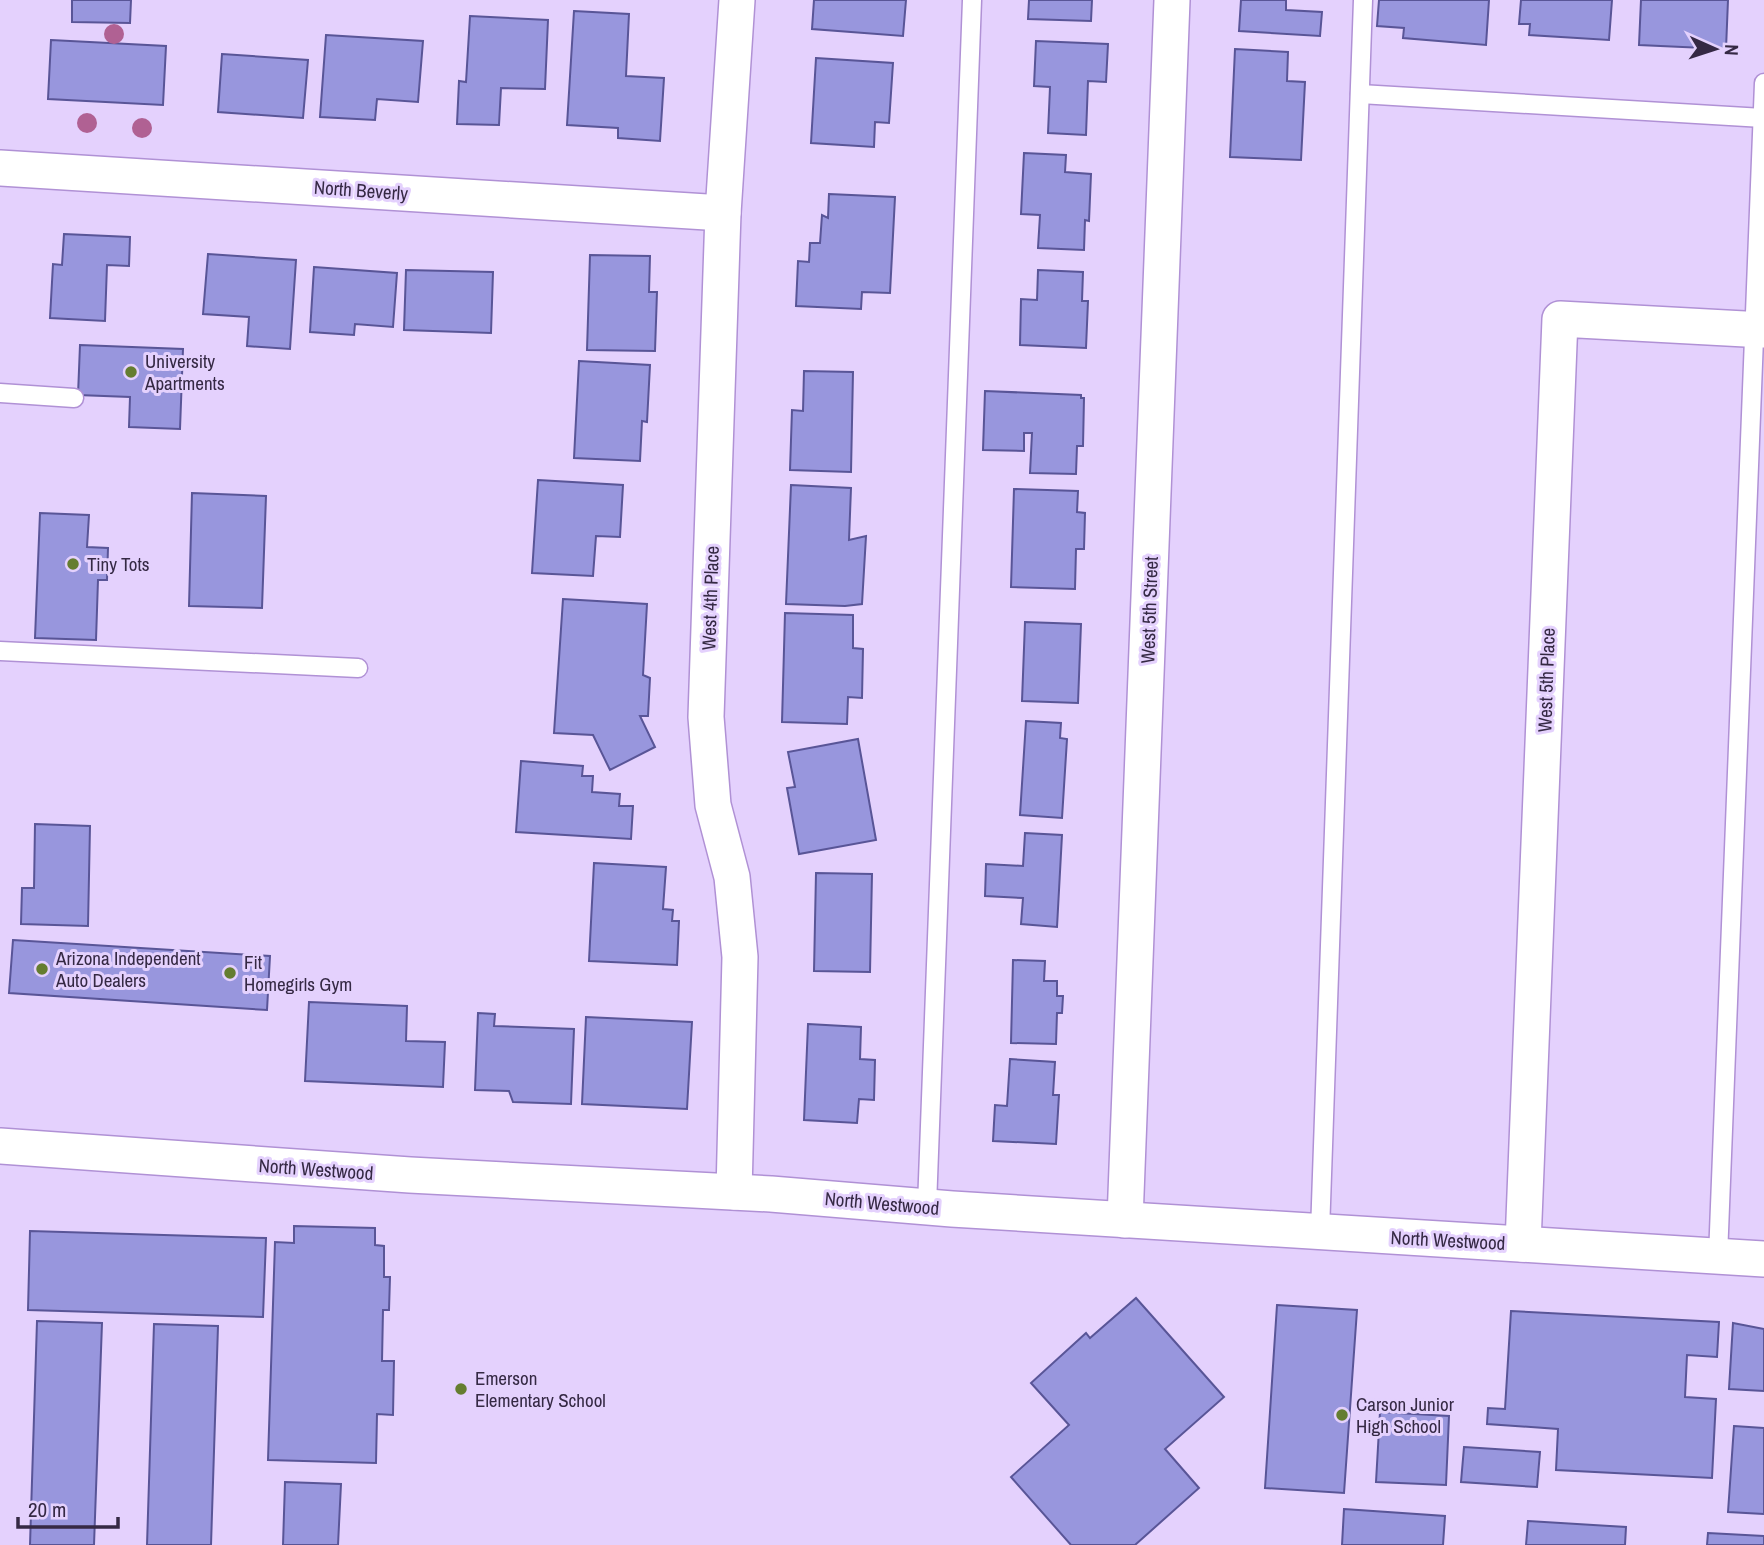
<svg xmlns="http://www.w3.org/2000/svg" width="1764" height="1545" font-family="'Archivo Narrow',sans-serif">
  <rect width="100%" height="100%" fill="#e4d1fd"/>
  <g fill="#9896dd" stroke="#595597" stroke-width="2">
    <polygon points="72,0 131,0 130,23 72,22"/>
    <polygon points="814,0 906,0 903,36 812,29"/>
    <polygon points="1029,0 1092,0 1091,21 1028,19"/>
    <polygon points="1241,0 1286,0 1286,10 1322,12 1320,36 1239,31"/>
    <polygon points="1379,0 1489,0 1486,45 1403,38 1404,28 1377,26"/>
    <polygon points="1521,0 1612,0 1609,40 1529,35 1530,24 1519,24"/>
    <polygon points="1641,0 1728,0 1726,49 1639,45"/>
    <polygon points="574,11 629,14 626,76 664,78 660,141 618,138 618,128 567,125"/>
    <polygon points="470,16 548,20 545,89 501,88 499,125 457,124 459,81 466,82"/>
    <polygon points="326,35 423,41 418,102 377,99 375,120 320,117"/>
    <polygon points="51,40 166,46 163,105 48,99"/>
    <polygon points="1036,41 1108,44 1106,82 1088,81 1086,135 1048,133 1050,87 1034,86"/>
    <polygon points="1235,49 1288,52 1287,81 1305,82 1301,160 1230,157"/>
    <polygon points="222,54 308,60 303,118 218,112"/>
    <polygon points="816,58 893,63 889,123 875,122 874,147 811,143"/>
    <polygon points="1024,153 1066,155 1065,172 1091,174 1089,221 1085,220 1084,250 1038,248 1040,215 1021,214"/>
    <polygon points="829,194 895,197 890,293 862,292 861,309 796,306 798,261 809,262 810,243 820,243 822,215 828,218"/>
    <polygon points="64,234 130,237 129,266 107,265 105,321 50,318 53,264 62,265"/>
    <polygon points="208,254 296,260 290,349 247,346 249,317 203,314"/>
    <polygon points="590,255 650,256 649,292 657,292 655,351 587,350"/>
    <polygon points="314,267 397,273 393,327 355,324 354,335 310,332"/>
    <polygon points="406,270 493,272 491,333 404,330"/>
    <polygon points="1038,270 1083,272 1082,301 1088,301 1086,348 1020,345 1021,299 1037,300"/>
    <polygon points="80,345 183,349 180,429 129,427 130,397 78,395"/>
    <polygon points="579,361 650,365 647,422 642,421 640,461 574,458"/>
    <polygon points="804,371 853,372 851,472 790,470 792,410 803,411"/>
    <polygon points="985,391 1081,395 1081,398 1084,398 1083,446 1077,446 1076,474 1030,473 1032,433 1024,433 1024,451 983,450"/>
    <polygon points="538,480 623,485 620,537 596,536 593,576 532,573"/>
    <polygon points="791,485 851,488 849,540 866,536 862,604 845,606 786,604"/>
    <polygon points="1014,489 1078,491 1077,512 1085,513 1084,549 1076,549 1075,589 1011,587"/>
    <polygon points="192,493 266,496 262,608 189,606"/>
    <polygon points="40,513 89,515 87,547 108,548 107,580 98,580 96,640 35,638"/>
    <polygon points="563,599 647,604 643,675 650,678 648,716 640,716 655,747 610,770 593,735 554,733"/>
    <polygon points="785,613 853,615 853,648 863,649 862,698 848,697 847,724 782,722"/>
    <polygon points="1025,622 1081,624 1078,703 1022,701"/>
    <polygon points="1026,721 1061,723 1060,738 1067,739 1062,818 1020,815"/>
    <polygon points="858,739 876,840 799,854 787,788 795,787 788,752"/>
    <polygon points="521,761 583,766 582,776 593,776 592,792 620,794 619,806 633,806 631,839 516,832"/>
    <polygon points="35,824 90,826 88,926 21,924 22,888 34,888"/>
    <polygon points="1025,833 1062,835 1057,927 1021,924 1023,898 985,896 986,864 1023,866"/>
    <polygon points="594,863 666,867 663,909 673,910 672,921 679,921 677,965 589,961"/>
    <polygon points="816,873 872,874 870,972 814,971"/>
    <polygon points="13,940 270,956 267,1010 9,993"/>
    <polygon points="1013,960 1045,961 1044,981 1057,981 1057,996 1063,996 1062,1013 1057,1013 1056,1044 1011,1043"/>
    <polygon points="309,1002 407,1006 406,1041 445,1042 443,1087 305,1081"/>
    <polygon points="478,1013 495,1014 494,1026 574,1029 571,1104 513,1102 509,1091 475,1090"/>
    <polygon points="586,1017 692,1022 687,1109 582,1104"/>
    <polygon points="808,1024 861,1027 860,1059 875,1060 874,1100 859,1099 857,1123 804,1120"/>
    <polygon points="1010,1059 1055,1062 1053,1095 1059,1095 1056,1144 993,1141 995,1105 1007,1106"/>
    <polygon points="294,1226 375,1228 375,1245 384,1246 384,1277 390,1277 389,1310 383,1310 382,1361 394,1361 393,1415 377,1414 376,1463 268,1460 275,1242 294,1243"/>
    <polygon points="30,1231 266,1238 263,1317 28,1310"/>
    <polygon points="1136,1298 1224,1397 1165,1449 1199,1488 1135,1545 1071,1545 1011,1477 1069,1425 1031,1383 1086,1333 1090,1338"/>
    <polygon points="1277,1305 1357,1310 1344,1493 1265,1488"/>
    <polygon points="1511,1311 1719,1322 1717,1357 1687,1355 1685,1397 1716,1399 1712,1478 1556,1470 1558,1429 1487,1424 1488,1408 1505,1409"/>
    <polygon points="37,1321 102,1323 94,1545 30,1545"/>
    <polygon points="1733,1323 1764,1329 1764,1391 1729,1389"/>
    <polygon points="154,1324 218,1326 211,1545 147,1545"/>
    <polygon points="1380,1412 1449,1416 1446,1485 1376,1482"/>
    <polygon points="1734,1426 1764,1428 1764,1514 1728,1512"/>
    <polygon points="1464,1447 1540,1452 1537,1487 1461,1482"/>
    <polygon points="285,1482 341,1484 338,1545 283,1545"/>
    <polygon points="1344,1509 1445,1516 1443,1545 1342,1545"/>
    <polygon points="1528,1521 1626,1527 1625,1545 1526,1545"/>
    <polygon points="1708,1533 1764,1536 1764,1545 1707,1545"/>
  </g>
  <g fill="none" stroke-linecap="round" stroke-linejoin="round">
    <defs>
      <g id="lane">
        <polyline points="1360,94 1763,118"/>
        <polyline points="0,393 74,398"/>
        <polyline points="0,651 358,668"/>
        <polyline points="927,1206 972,0"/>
        <polyline points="1320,1232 1363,0"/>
        <polyline points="1718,1257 1764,83"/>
      </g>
      <g id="street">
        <polyline points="0,168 723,213"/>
        <polyline points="0,1146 410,1175 771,1194 952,1209 1764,1259"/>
        <polyline points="734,1192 740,957 732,877 713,805 706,717 723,213 737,0"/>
        <polyline points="1125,1220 1172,0"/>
        <polyline points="1523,1244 1560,319 1764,330"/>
      </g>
    </defs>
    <use href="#lane" stroke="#b091d5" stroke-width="21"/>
    <use href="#street" stroke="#b091d5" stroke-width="38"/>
    <use href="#lane" stroke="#fff" stroke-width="18"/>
    <use href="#street" stroke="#fff" stroke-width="35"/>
  </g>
  <g fill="#b06193">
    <circle cx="114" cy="34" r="10"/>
    <circle cx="87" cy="123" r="10"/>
    <circle cx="142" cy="128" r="10"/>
  </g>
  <g fill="#657d30" stroke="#e4d1fd" stroke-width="2.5">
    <circle cx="131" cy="372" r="7"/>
    <circle cx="73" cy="564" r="7"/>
    <circle cx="42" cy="969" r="7"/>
    <circle cx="230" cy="973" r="7"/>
    <circle cx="461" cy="1389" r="7"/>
    <circle cx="1342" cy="1415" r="7"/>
  </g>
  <g text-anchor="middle" stroke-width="6" stroke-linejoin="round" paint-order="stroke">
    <g font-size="19" fill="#352944" stroke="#e4d1fd">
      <text transform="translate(361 190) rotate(4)" y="7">North Beverly</text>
      <text transform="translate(710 598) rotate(-88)" y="7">West 4th Place</text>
      <text transform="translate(1149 610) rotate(-88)" y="7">West 5th Street</text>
      <text transform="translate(1546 680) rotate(-88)" y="7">West 5th Place</text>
      <text transform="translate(316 1169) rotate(4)" y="7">North Westwood</text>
      <text transform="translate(882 1203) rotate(5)" y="7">North Westwood</text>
      <text transform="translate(1448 1240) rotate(3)" y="7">North Westwood</text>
    </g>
    <g font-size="19" fill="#352944" stroke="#e4d1fd" text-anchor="start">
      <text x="145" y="368">University<tspan x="145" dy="22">Apartments</tspan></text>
      <text x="87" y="571">Tiny Tots</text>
      <text x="56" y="965">Arizona Independent<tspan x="56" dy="22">Auto Dealers</tspan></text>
      <text x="244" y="969">Fit<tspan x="244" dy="22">Homegirls Gym</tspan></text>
      <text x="475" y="1385">Emerson<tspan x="475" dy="22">Elementary School</tspan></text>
      <text x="1356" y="1411">Carson Junior<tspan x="1356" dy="22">High School</tspan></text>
    </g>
  </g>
  <g transform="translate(1715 49) rotate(93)" stroke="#e4d1fd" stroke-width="5" paint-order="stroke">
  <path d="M0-5L12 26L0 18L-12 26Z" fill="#352944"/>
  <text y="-10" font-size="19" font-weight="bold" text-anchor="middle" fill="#352944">N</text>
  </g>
  <path d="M18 1517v10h100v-10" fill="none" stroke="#352944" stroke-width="3.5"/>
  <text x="28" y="1517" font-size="21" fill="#352944" stroke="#e4d1fd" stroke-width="5" paint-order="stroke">20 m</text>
</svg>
